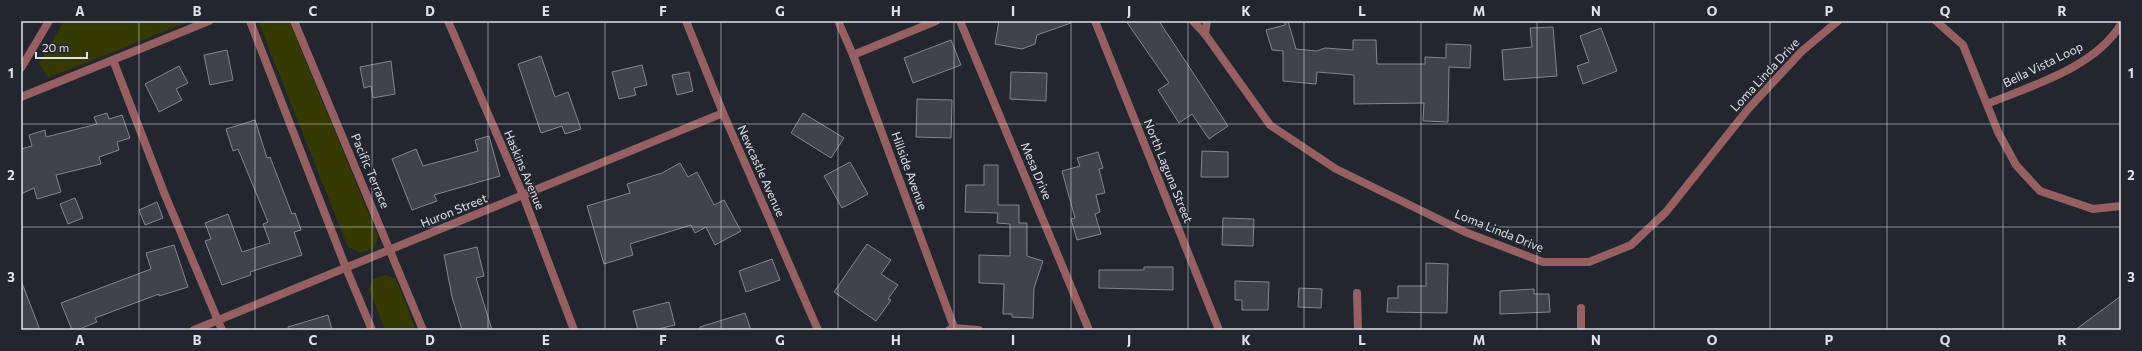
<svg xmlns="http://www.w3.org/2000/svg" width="2142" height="351" font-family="Commissioner,sans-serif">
  <rect width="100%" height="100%" fill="#23262f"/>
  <g fill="#353902">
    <polygon points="64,21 191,21 48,78 39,63"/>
    <polygon points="258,21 289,21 378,236 375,248 360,253 348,247"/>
    <polygon points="385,275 396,279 416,330 385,330 369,289 373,279"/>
  </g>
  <g fill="#40434d" stroke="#828691">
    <polygon points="999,21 1071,21 1071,23 1037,35 1035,44 1022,49 995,44"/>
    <polygon points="1126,21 1159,21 1228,126 1209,139 1192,114 1179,123 1158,90 1169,83"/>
    <polygon points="1285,21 1288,21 1296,49 1317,51 1325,48 1353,50 1353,40 1376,40 1377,64 1425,64 1425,57 1446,58 1446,44 1471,45 1470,68 1449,67 1448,122 1423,121 1424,103 1354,104 1354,75 1317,72 1316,84 1283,81 1283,51 1272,50 1266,30 1285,25"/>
    <polygon points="1553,27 1557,76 1504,80 1502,50 1532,47 1530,28"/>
    <polygon points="1601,28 1617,71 1583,84 1577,66 1589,62 1580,36"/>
    <polygon points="951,40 961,65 913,83 904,58"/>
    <polygon points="227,50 233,80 210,85 204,55"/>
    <polygon points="541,56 555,97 568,92 581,129 565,134 562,126 541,133 518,64"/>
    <polygon points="391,61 395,94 373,98 371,86 364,88 360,67"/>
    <polygon points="642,65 647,85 634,88 636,95 619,99 612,72"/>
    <polygon points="179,66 188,83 176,89 182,100 159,112 145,84"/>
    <polygon points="689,72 693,91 677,95 672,75"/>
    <polygon points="1011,72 1047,73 1046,101 1010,99"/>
    <polygon points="917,99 952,100 951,138 916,137"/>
    <polygon points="107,113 109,119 122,115 130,138 117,142 119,150 99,157 101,164 56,175 61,192 37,199 34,188 21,194 21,149 32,146 29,135 45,130 46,137 97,124 94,117"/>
    <polygon points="803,113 844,138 831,158 791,133"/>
    <polygon points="255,120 267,158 270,157 292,214 295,213 301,230 294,232 302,255 250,272 251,275 222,285 205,241 211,239 205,223 228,214 242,252 270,243 263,224 268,222 238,149 233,151 226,129"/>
    <polygon points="489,136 500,176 434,195 437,201 412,210 392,159 416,149 423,166 478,151 475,140"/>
    <polygon points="1202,151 1228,152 1228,177 1201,177"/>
    <polygon points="1098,152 1103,168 1099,169 1105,193 1096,195 1100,212 1095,214 1101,234 1077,240 1071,219 1075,218 1062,171 1080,166 1077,158"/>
    <polygon points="850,162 868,194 842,208 824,176"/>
    <polygon points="680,163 688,177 697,172 714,205 724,200 741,231 715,245 706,227 695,233 691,225 630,244 633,255 604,264 587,206 630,193 627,184 662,173"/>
    <polygon points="984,165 998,165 998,205 1019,205 1019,223 1027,223 1027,256 1043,261 1034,288 1033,318 1012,317 1012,314 1003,314 1004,284 979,283 979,255 1010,256 1010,224 997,223 998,213 965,212 966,185 984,185"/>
    <polygon points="75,198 83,218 68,224 60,204"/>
    <polygon points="157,202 163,218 145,225 139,210"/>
    <polygon points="1223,218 1254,219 1253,246 1222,245"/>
    <polygon points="867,244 891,260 881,274 898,285 888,299 891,300 876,321 834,292"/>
    <polygon points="174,245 188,287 159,296 159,294 95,318 97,322 77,330 72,330 61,303 151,269 146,253"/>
    <polygon points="477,247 484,276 476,278 492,330 462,330 452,297 444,255"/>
    <polygon points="772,259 780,280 746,292 739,271"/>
    <polygon points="1426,263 1448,264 1447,313 1387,312 1388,298 1398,298 1398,286 1426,286"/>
    <polygon points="1144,267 1173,267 1173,290 1099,288 1099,270 1144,270"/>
    <polygon points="1235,281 1269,282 1268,310 1242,310 1242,300 1235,300"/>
    <polygon points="21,283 22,283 40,330 21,330"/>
    <polygon points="1299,288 1322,289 1321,308 1298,307"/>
    <polygon points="1534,289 1534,294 1549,294 1550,312 1500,314 1500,291"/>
    <polygon points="2121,296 2121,330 2075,330"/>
    <polygon points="669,302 675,325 654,330 638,330 633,311"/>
    <polygon points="745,313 751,330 700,330 700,327"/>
    <polygon points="328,315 332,330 289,330 288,327"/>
  </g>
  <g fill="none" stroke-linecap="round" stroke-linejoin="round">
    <polyline stroke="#965f61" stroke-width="8" points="113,60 165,195 222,330"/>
    <g stroke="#965f61" stroke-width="8">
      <polyline points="250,21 346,268 372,330"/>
      <polyline points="294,21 423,330"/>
      <polyline points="448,21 523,195 574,330"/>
      <polyline points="686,21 723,113 818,330"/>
      <polyline points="838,21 853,55 955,330"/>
      <polyline points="960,21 1089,330"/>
      <polyline points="1095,21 1219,330"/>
      <polyline points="1193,21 1205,34 1270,125 1336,169 1465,232 1543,262 1589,262 1631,245 1666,212 1749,108 1802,51 1838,21"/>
      <polyline points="1936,21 1963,45 1998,132 2016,165 2040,191 2093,209 2121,206"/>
      <polyline points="1205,34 1207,21"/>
      <polyline points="853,55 936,21"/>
      <polyline points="21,68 49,21"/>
      <polyline points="21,97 209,21"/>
      <path d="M 1987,104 C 2031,86 2096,67 2121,24"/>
      <polyline points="1357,293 1358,330"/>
      <polyline points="1581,308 1581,330"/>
      <polyline points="194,330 723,113"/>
      <polyline points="949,330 954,328 979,330"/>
    </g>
  </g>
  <path fill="none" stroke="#dfe2e8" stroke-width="1" stroke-opacity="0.55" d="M 139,21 L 139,330M 255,21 L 255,330M 372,21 L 372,330M 488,21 L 488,330M 605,21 L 605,330M 721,21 L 721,330M 838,21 L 838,330M 954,21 L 954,330M 1071,21 L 1071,330M 1188,21 L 1188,330M 1304,21 L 1304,330M 1421,21 L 1421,330M 1537,21 L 1537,330M 1654,21 L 1654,330M 1770,21 L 1770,330M 1887,21 L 1887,330M 2003,21 L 2003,330M 21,124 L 2121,124M 21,227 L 2121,227"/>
  <g text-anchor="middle" stroke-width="3" stroke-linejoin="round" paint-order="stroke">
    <g font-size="12" fill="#dfe2e8" stroke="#23262f">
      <text transform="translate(2043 65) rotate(-26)" y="4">Bella Vista Loop</text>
      <text transform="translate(1765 75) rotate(-47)" y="4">Loma Linda Drive</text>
      <text transform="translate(524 170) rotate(67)" y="4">Haskins Avenue</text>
      <text transform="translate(370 171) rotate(67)" y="4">Pacific Terrace</text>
      <text transform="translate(761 171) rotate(66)" y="4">Newcastle Avenue</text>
      <text transform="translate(909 171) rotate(70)" y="4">Hillside Avenue</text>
      <text transform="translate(1036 171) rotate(67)" y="4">Mesa Drive</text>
      <text transform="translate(1168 171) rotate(68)" y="4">North Laguna Street</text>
      <text transform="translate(454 211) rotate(-22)" y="4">Huron Street</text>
      <text transform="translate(1499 231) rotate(22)" y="4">Loma Linda Drive</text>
    </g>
  </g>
  <rect width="2142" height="351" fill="none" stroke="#23262f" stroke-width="44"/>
  <path d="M36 52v6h51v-6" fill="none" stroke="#dfe2e8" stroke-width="2"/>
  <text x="42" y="52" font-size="12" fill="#dfe2e8" stroke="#23262f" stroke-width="3" paint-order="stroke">20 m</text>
  <rect x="22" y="22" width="2098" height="307" fill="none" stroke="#dfe2e8" stroke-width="1.5"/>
  <g font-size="13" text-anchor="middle" font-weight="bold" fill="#dfe2e8">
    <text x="80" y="16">A</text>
    <text x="197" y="16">B</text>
    <text x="313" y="16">C</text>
    <text x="430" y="16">D</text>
    <text x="546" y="16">E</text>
    <text x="663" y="16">F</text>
    <text x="780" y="16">G</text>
    <text x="896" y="16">H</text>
    <text x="1013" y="16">I</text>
    <text x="1129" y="16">J</text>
    <text x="1246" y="16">K</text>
    <text x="1362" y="16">L</text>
    <text x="1479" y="16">M</text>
    <text x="1596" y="16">N</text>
    <text x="1712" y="16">O</text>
    <text x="1829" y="16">P</text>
    <text x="1945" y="16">Q</text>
    <text x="2062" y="16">R</text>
    <text x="11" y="78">1</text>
    <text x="2131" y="78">1</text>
    <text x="11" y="180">2</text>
    <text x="2131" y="180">2</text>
    <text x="11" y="282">3</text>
    <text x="2131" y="282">3</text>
    <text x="80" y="345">A</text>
    <text x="197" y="345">B</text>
    <text x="313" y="345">C</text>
    <text x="430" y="345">D</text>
    <text x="546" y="345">E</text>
    <text x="663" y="345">F</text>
    <text x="780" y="345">G</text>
    <text x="896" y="345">H</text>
    <text x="1013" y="345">I</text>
    <text x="1129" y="345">J</text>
    <text x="1246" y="345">K</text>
    <text x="1362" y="345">L</text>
    <text x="1479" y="345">M</text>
    <text x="1596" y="345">N</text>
    <text x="1712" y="345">O</text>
    <text x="1829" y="345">P</text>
    <text x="1945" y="345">Q</text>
    <text x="2062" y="345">R</text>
  </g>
</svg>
